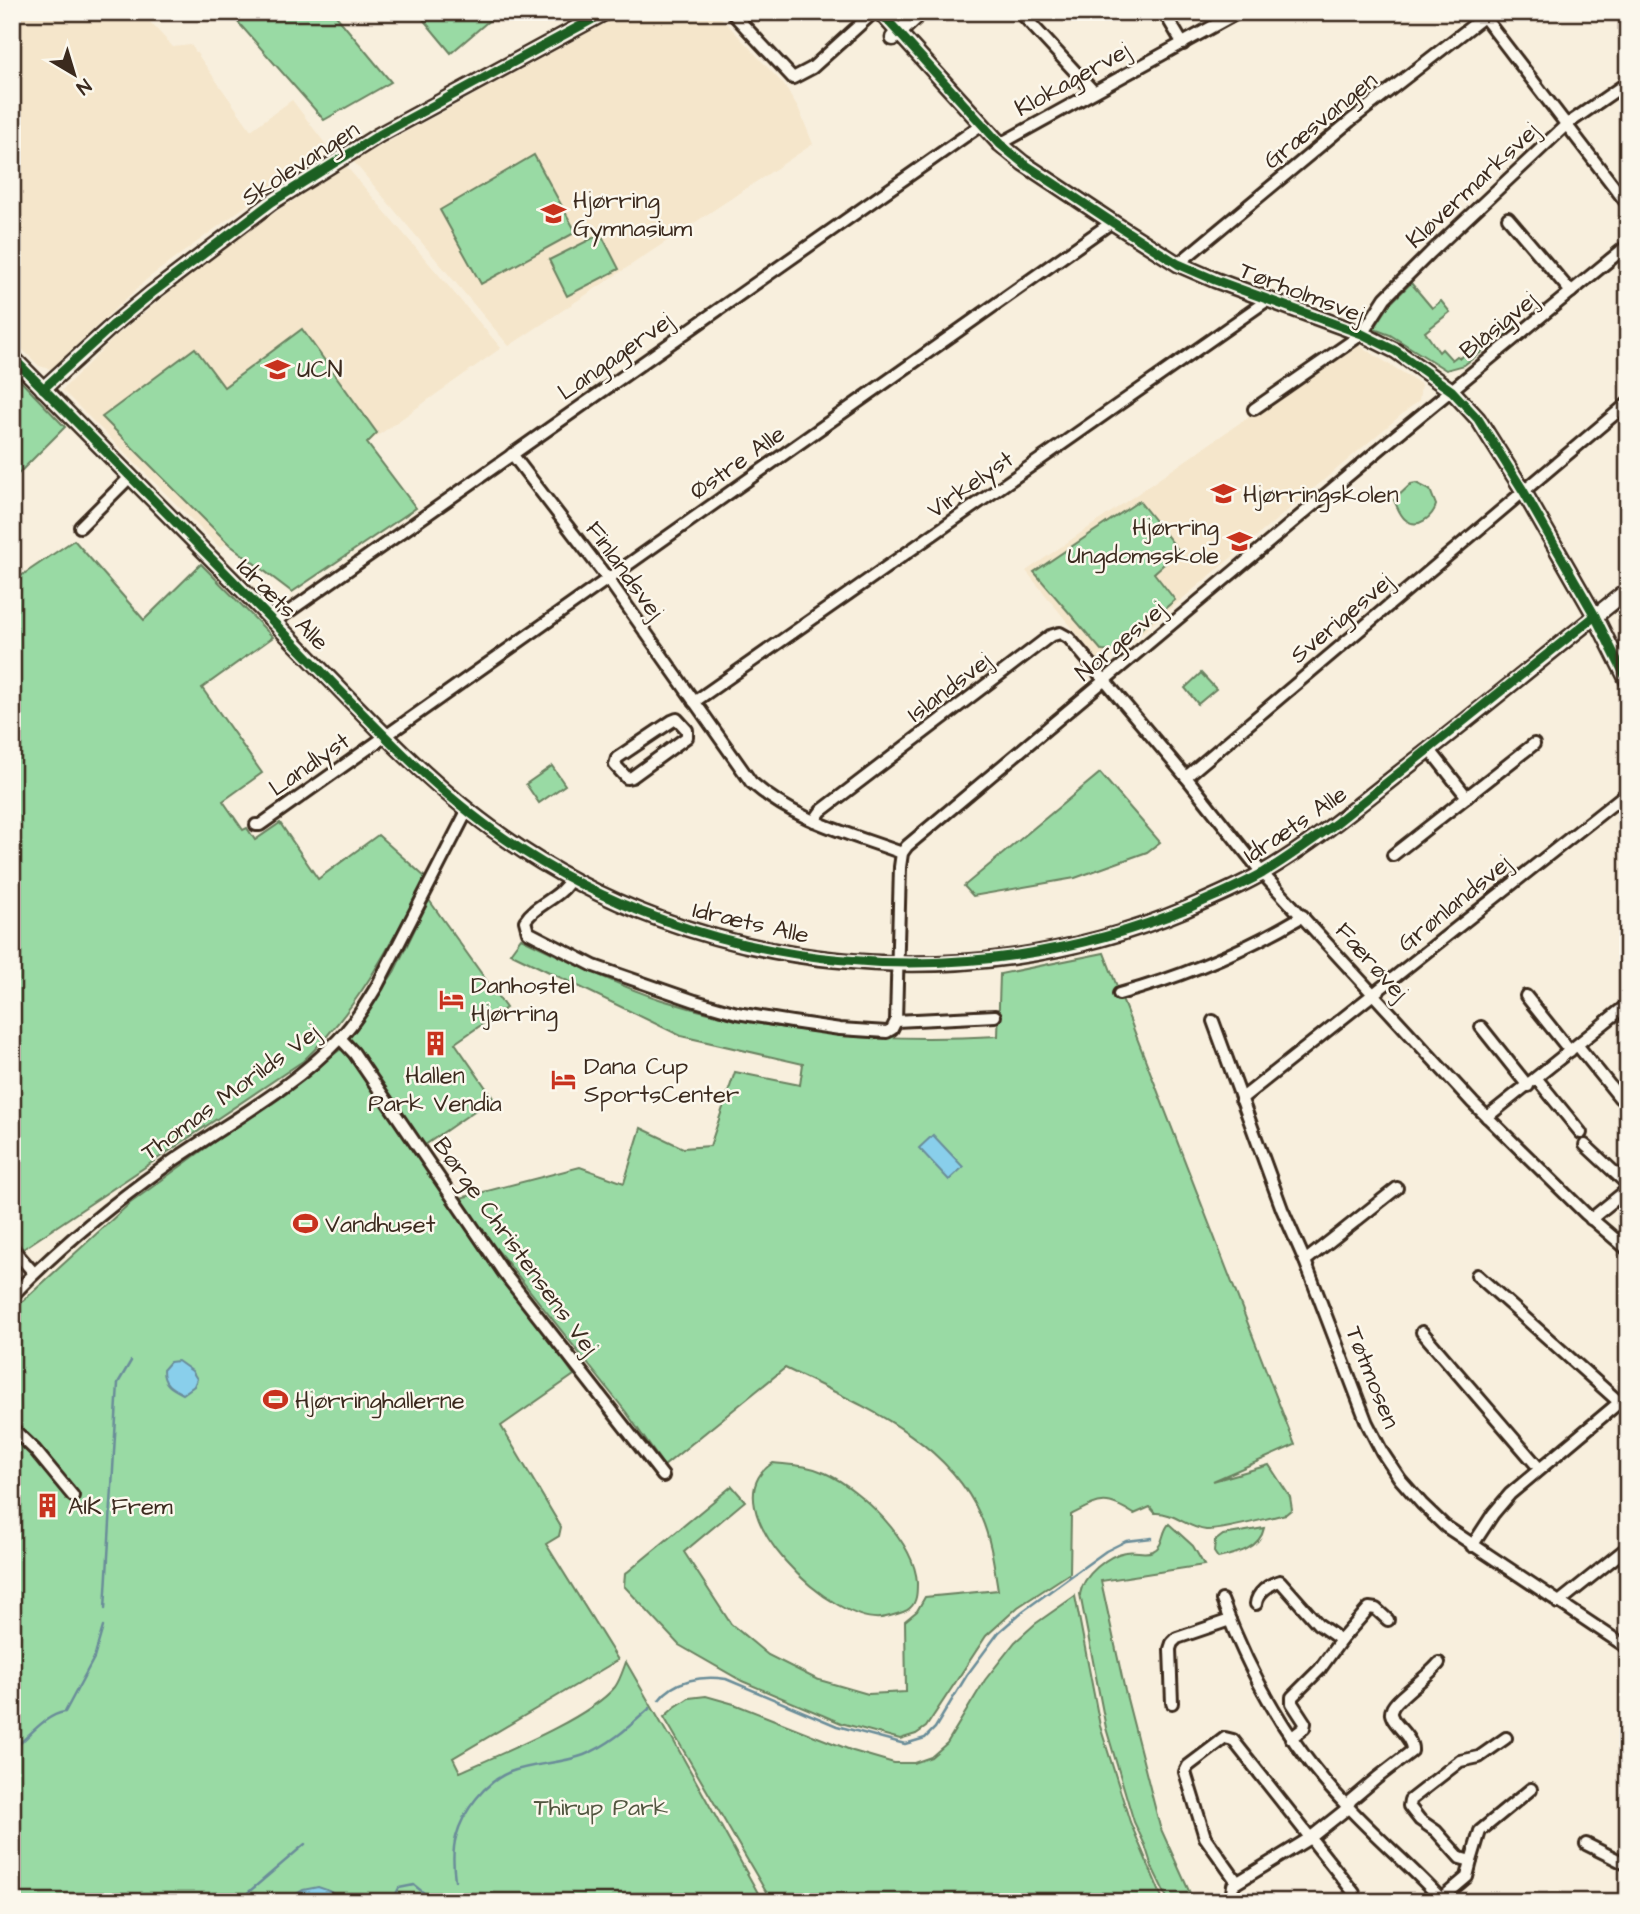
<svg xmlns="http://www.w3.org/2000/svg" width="1640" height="1914" font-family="'Architects Daughter',sans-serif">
  <rect width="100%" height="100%" fill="#f8efdd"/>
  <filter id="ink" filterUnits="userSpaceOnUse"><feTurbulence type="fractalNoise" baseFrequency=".0143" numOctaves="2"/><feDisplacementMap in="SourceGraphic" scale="14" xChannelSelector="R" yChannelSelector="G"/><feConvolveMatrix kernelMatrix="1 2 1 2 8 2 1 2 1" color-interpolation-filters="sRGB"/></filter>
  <g filter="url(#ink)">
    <g fill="#f5e6cb">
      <polygon points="12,12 141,12 173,47 191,45 251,130 292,100 327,146 147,279 51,369 39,366 12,339"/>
      <polygon points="626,12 716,12 784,85 798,107 813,144 509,346 353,161"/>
      <polygon points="346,166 501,348 220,548 62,390 116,336 184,280 268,217"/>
      <polygon points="1355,343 1421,384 1419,400 1113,657 1099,661 1026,571"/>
    </g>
    <g fill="#99daa4" stroke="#6a8261" stroke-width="2">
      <polygon points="229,12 333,12 391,82 324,120"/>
      <polygon points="417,12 499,12 451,53"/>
      <polygon points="534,155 576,232 481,284 440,210"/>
      <polygon points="601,234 619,269 567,296 549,260"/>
      <polygon points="1411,283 1432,308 1441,301 1450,312 1425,332 1439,352 1442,349 1452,360 1457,356 1460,358 1470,349 1468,346 1482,347 1493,335 1500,333 1502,322 1514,324 1516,326 1464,365 1446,370 1390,335 1374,329 1390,304"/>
      <polygon points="302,329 377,433 367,443 416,508 292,592 230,545 102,417 195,348 224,387"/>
      <polygon points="12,372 65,427 12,480"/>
      <path d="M 1416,483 L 1430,490 L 1436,505 C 1433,516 1418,530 1406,520 C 1400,516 1397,506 1394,500 L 1411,484 Z"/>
      <polygon points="1139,501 1179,551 1154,573 1175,600 1113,652 1102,651 1034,572"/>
      <path d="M 74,540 L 144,620 L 201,564 L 273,637 L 202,688 L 262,773 L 223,801 L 243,830 L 247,828 L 255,840 L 280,823 L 318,879 L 378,835 L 426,878 C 391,944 358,1009 303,1061 L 23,1249 L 12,1235 L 12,582 Z"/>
      <polygon points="1201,673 1216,689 1198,704 1185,688"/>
      <polygon points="552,766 565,785 539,803 526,784"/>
      <polygon points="1100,773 1160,842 1147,852 1075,878 973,896 964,886"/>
      <path d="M 429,900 L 506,1008 L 455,1043 L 493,1098 L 415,1152 L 574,1375 L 501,1426 L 561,1527 L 559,1536 L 546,1544 L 618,1660 L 453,1758 L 460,1772 C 500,1754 588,1719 615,1687 C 620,1680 623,1670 626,1662 L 668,1735 L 671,1736 L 763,1902 L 12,1902 L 12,1311 L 129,1204 L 341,1049 L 394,972 Z"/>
      <path d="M 521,938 C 567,960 613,984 662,1000 C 774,1035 882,1042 998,1036 L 1000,974 L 1104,953 L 1295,1445 L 1213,1481 L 1269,1465 L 1290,1497 L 1292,1509 L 1286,1514 C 1267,1518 1223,1531 1206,1530 C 1187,1528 1174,1512 1155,1513 L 1150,1507 L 1134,1514 C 1105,1495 1100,1500 1071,1515 L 1070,1573 L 1018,1607 L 986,1636 L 926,1727 L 916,1734 L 900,1739 L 841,1723 L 742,1681 L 679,1645 L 624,1586 L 625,1574 L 732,1486 L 745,1501 L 684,1552 L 731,1624 L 768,1655 L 816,1679 L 868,1694 L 906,1692 L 905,1621 L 917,1611 L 925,1597 L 998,1590 C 994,1565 991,1540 981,1517 C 946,1437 858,1404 785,1368 L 664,1466 L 626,1412 L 480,1228 L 460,1198 L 580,1167 L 624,1183 L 641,1128 L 683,1148 L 710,1146 L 735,1072 L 800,1085 L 803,1064 L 681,1036 L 510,953 Z"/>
      <path d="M 773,1463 C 791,1465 808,1465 825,1473 C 861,1489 915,1542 917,1583 C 917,1592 917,1602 910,1608 C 905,1613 893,1615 886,1617 C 836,1631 705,1505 773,1463 Z"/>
      <path d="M 1169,1524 L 1193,1546 L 1204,1565 L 1101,1581 L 1125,1691 L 1160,1827 L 1194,1902 L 1169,1902 L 1152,1867 L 1145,1845 L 1134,1822 L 1106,1728 L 1080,1594 C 1083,1575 1108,1555 1126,1552 C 1136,1550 1144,1555 1153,1551 C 1165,1545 1161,1532 1169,1524 Z"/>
      <path d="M 1264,1528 C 1260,1549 1236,1554 1218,1558 L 1214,1552 L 1215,1541 L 1223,1535 Z"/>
      <polygon points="1075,1596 1100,1726 1130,1822 1164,1902 772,1902 664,1717 675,1707 689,1698 706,1696 734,1704 853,1751 894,1763 914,1763 931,1757 947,1743 985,1680 1015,1642 1035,1624"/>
    </g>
    <g fill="#89cfeb" stroke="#6a8d99" stroke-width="2">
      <polygon points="933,1135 963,1167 949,1180 919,1148"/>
      <path d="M 178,1361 L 192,1371 L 197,1379 L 194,1386 L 183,1394 C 171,1388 163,1384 163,1370 L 170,1362 Z"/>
      <polygon points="318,1887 330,1891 340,1902 284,1902 303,1890"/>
    </g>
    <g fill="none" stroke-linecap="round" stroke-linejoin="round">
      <g stroke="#6a8d99" stroke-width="2.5">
        <polyline points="105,1609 118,1383 131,1361"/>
        <path d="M 659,1700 C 674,1680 702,1675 726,1679 L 837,1726 L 905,1744 L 925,1738 L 935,1728 L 967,1675 L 999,1632 L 1023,1611 L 1106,1551 L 1126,1541 L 1152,1538"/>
        <path d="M 12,1750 C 28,1738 44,1715 65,1712 L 94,1658 L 103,1627"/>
        <path d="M 455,1880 C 453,1865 452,1851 456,1837 C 463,1811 485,1782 510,1772 C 533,1763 560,1764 584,1755 C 610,1745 630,1726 650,1708"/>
        <polyline points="456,1892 456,1902"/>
        <polyline points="335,1896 351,1894 360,1902"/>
        <polyline points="237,1902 305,1844"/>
        <polyline points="392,1902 399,1888 414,1885 424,1893 425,1902"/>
      </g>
      <defs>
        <g id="street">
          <polyline points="1020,12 1093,91"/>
          <polyline points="1164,12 1183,44"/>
          <polyline points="734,15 793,78 812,68 874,12"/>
          <polyline points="1484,17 1628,205"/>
          <polyline points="1000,144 1239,12"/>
          <polyline points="1508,218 1571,292"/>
          <polyline points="1178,264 1350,121 1490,12"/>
          <polyline points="1254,409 1362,334 1385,298 1430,253 1566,125 1628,82"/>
          <path d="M 512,454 L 608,579 L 751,782 C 795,821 848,833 902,853"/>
          <polyline points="80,527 131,476"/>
          <polyline points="274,622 981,125"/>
          <polyline points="694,702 1269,299"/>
          <polygon points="677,719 687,730 687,737 632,777 627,778 615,765 617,758 672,721"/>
          <polyline points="1430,750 1467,797"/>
          <polyline points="1186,777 1628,403"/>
          <polyline points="814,821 821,811 1050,636 1060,633 1069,638 1186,777 1262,873 1473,1103 1586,1214 1628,1250"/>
          <polyline points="256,825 260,825 1112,222"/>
          <polyline points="1393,855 1534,744"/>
          <path d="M 571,878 C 561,899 536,903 525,921 L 528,932 L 594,966 L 695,1001 L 737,1013 L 792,1022 L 840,1029 L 887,1032 L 892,1029 L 896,1021 L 900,867 L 902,853 L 907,846 L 1387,443 L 1628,245"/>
          <path d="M 1119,994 C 1185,976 1244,951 1303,916"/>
          <polyline points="1526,996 1570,1051"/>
          <polyline points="896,1021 995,1016"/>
          <polyline points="1213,1021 1282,1209 1305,1261 1367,1423 1382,1452 1400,1479 1422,1504 1445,1526 1628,1648"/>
          <polyline points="1481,1027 1528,1086"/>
          <polyline points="340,1038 354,1053 504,1273 663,1476"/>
          <polyline points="1578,1046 1620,1098"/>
          <polyline points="1537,1079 1581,1133"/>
          <polyline points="1241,1099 1628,792"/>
          <polyline points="1626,1114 1628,1117"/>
          <polyline points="1487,1117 1628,1004"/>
          <polyline points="1585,1145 1628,1185"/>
          <polyline points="1591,1219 1628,1189"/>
          <polyline points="12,1248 34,1273"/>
          <polyline points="1305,1261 1397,1188"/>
          <polyline points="1477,1275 1619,1402"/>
          <path d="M 12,1296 C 59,1247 112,1204 167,1165 C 225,1124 291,1090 340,1038 C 355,1022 366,1004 377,986 L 467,811"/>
          <polyline points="1422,1332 1539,1468"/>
          <polyline points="12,1428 35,1450 73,1496"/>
          <polyline points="1472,1546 1493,1514 1510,1494 1628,1395"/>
          <path d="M 1222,1600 C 1251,1678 1290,1748 1349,1808 C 1379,1840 1414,1869 1444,1902"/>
          <polyline points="1558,1603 1628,1547"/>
          <path d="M 1256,1604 C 1257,1593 1269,1584 1280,1581 L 1318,1624 L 1341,1640 L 1320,1669 L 1292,1697 L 1292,1703 L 1305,1723 L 1304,1728 L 1291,1738"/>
          <polyline points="1341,1640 1369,1608 1376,1609 1388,1620"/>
          <polyline points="1172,1703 1170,1649 1172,1643 1177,1638 1230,1620"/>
          <polyline points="1586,1844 1628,1865"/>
          <polyline points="1471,1861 1480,1831 1531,1789"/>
          <polyline points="1237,1882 1205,1837 1185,1772 1188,1766 1225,1738 1233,1740 1354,1893"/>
          <polyline points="1441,1899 1467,1877 1471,1861 1460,1858 1436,1831 1420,1820 1409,1806 1410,1800 1460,1761 1479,1757 1506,1738"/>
          <path d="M 1238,1902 L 1232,1893 L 1233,1885 L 1310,1838 L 1344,1811 L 1351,1800 L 1377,1778 L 1412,1751 C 1413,1739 1399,1729 1393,1719 C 1391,1715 1390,1713 1392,1709 C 1395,1699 1430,1675 1439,1663"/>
        </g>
        <g id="secondary">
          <polyline points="880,12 1000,144 1023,163 1112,222 1178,264 1215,280 1362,334 1396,351 1452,391 1478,419 1524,492 1595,616 1628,682"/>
          <polyline points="893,38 921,12"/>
          <path d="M 12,357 C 104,450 196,543 288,636 C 356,705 422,780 502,836 C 697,975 965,1002 1184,910 C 1211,898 1239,887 1264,872 C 1312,844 1355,808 1398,774 C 1476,714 1551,651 1628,590"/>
          <polyline points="43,389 112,326 152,293 272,202 379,135 606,12"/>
        </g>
      </defs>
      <use href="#street" stroke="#3b2a1e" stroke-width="16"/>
      <use href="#secondary" stroke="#3b2a1e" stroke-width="19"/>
      <use href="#street" stroke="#fbf7ec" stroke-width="10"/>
      <use href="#secondary" stroke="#fbf7ec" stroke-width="14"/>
      <defs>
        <g id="cycleway">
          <polyline points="880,12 1000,144 1023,163 1112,222 1178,264 1215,280 1362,334 1396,351 1452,391 1478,419 1524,492 1595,616 1628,682"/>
          <path d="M 12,357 C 105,451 198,544 290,639 C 358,708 424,783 504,838 C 704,977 968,1000 1191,907 C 1215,896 1240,886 1263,873 C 1288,858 1311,841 1335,824 L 1595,616"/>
          <polyline points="43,389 112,326 152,293 272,202 379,135 606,12"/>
        </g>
      </defs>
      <use href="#cycleway" stroke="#fbf7ec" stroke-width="13"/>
      <use href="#cycleway" stroke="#1b5e20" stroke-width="9"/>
    </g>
  </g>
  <defs>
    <symbol id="school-bare" viewBox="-9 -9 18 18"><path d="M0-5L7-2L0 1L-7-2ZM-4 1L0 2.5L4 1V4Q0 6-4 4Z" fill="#c8321e" stroke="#fbf7ec" stroke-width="2.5" paint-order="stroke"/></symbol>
    <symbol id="university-bare" viewBox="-9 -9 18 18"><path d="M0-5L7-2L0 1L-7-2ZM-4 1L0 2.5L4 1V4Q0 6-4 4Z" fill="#c8321e" stroke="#fbf7ec" stroke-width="2.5" paint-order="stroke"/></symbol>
    <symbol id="hotel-bare" viewBox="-9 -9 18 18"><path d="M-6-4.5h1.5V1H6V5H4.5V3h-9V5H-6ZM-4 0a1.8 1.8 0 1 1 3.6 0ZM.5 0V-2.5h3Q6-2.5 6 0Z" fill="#c8321e" stroke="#fbf7ec" stroke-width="2.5" paint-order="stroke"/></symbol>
    <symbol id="building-bare" viewBox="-9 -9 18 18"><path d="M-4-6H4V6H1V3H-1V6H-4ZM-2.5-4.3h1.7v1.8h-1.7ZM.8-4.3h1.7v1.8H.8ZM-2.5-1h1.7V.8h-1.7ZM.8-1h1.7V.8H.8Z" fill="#c8321e" stroke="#fbf7ec" stroke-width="2.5" paint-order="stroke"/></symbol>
    <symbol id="stadium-bare" viewBox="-9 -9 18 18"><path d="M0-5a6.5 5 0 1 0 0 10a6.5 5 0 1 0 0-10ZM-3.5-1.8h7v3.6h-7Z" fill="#c8321e" stroke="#fbf7ec" stroke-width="2.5" paint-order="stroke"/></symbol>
  </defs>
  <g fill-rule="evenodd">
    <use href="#school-bare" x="536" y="196" width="35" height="35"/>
    <use href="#university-bare" x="260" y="352" width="35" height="35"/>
    <use href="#school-bare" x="1206" y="476" width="35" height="35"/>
    <use href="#school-bare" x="1222" y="524" width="35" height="35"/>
    <use href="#hotel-bare" x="434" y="982" width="35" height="35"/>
    <use href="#building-bare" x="418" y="1026" width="35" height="35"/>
    <use href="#hotel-bare" x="546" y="1062" width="35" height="35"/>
    <use href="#stadium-bare" x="288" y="1206" width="35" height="35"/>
    <use href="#stadium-bare" x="258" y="1382" width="35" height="35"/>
    <use href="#building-bare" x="30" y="1488" width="35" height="35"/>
  </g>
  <g text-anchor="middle" stroke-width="5" stroke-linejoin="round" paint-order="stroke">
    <g font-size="24" fill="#3b2a1e" stroke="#fbf7ec">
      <text transform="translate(1072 79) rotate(-29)" y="8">Klokagervej</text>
      <text transform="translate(1320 120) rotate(-39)" y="8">Græsvangen</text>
      <text transform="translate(300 163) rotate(-33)" y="8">Skolevangen</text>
      <text transform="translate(1472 185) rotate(-43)" y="8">Kløvermarksvej</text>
      <text transform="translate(1302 292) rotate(21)" y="8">Tørholmsvej</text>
      <text transform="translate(1498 325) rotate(-39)" y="8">Blåsigvej</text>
      <text transform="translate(615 356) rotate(-35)" y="8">Langagervej</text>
      <text transform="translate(737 462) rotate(-35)" y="8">Østre Alle</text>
      <text transform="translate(970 484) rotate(-35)" y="8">Virkelyst</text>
      <text transform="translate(625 570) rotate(54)" y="8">Finlandsvej</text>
      <text transform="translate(283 604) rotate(45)" y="8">Idræts Alle</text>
      <text transform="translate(1341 618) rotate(-40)" y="8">Sverigesvej</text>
      <text transform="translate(1120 641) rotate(-40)" y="8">Norgesvej</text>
      <text transform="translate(949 687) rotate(-37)" y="8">Islandsvej</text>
      <text transform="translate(309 764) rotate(-35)" y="8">Landlyst</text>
      <text transform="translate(1295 824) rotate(-34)" y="8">Idræts Alle</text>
      <text transform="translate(1454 903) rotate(-39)" y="8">Grønlandsvej</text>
      <text transform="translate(751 922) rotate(13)" y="8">Idræts Alle</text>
      <text transform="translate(1372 961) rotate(48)" y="8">Færøvej</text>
      <text transform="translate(230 1092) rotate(-36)" y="8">Thomas Morilds Vej</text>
      <text transform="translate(516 1246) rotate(54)" y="8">Børge Christensens Vej</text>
      <text transform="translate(1373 1377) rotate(68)" y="8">Tøtmosen</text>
    </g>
    <g font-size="24" fill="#3b2a1e" stroke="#fbf7ec" text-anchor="start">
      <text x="573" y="208">Hjørring<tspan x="573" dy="28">Gymnasium</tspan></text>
      <text x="297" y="377">UCN</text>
      <text x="1243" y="502">Hjørringskolen</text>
      <text x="1219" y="535" text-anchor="end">Hjørring<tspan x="1219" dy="28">Ungdomsskole</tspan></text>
      <text x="471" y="993">Danhostel<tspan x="471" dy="28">Hjørring</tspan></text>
      <text x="584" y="1074">Dana Cup<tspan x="584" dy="28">SportsCenter</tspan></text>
      <text x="435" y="1083" text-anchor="middle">Hallen<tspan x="435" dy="28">Park Vendia</tspan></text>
      <text x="325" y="1232">Vandhuset</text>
      <text x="295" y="1408">Hjørringhallerne</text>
      <text x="68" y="1514">AIK Frem</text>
    </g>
    <g font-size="24" fill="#525640" stroke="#fbf7ec">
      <text x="601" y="1815">Thirup Park</text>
    </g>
  </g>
  <rect width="1640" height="1914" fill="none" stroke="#fbf7ec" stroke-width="42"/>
  <rect x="21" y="21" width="1598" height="1872" fill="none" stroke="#3b2a1e" stroke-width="2.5" filter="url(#ink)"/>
  <g transform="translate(74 74) rotate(142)" stroke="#fbf7ec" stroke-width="5" paint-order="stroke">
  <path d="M0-5L12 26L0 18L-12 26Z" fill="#3b2a1e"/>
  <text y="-10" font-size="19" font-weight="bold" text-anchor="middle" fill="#3b2a1e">N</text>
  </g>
</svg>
